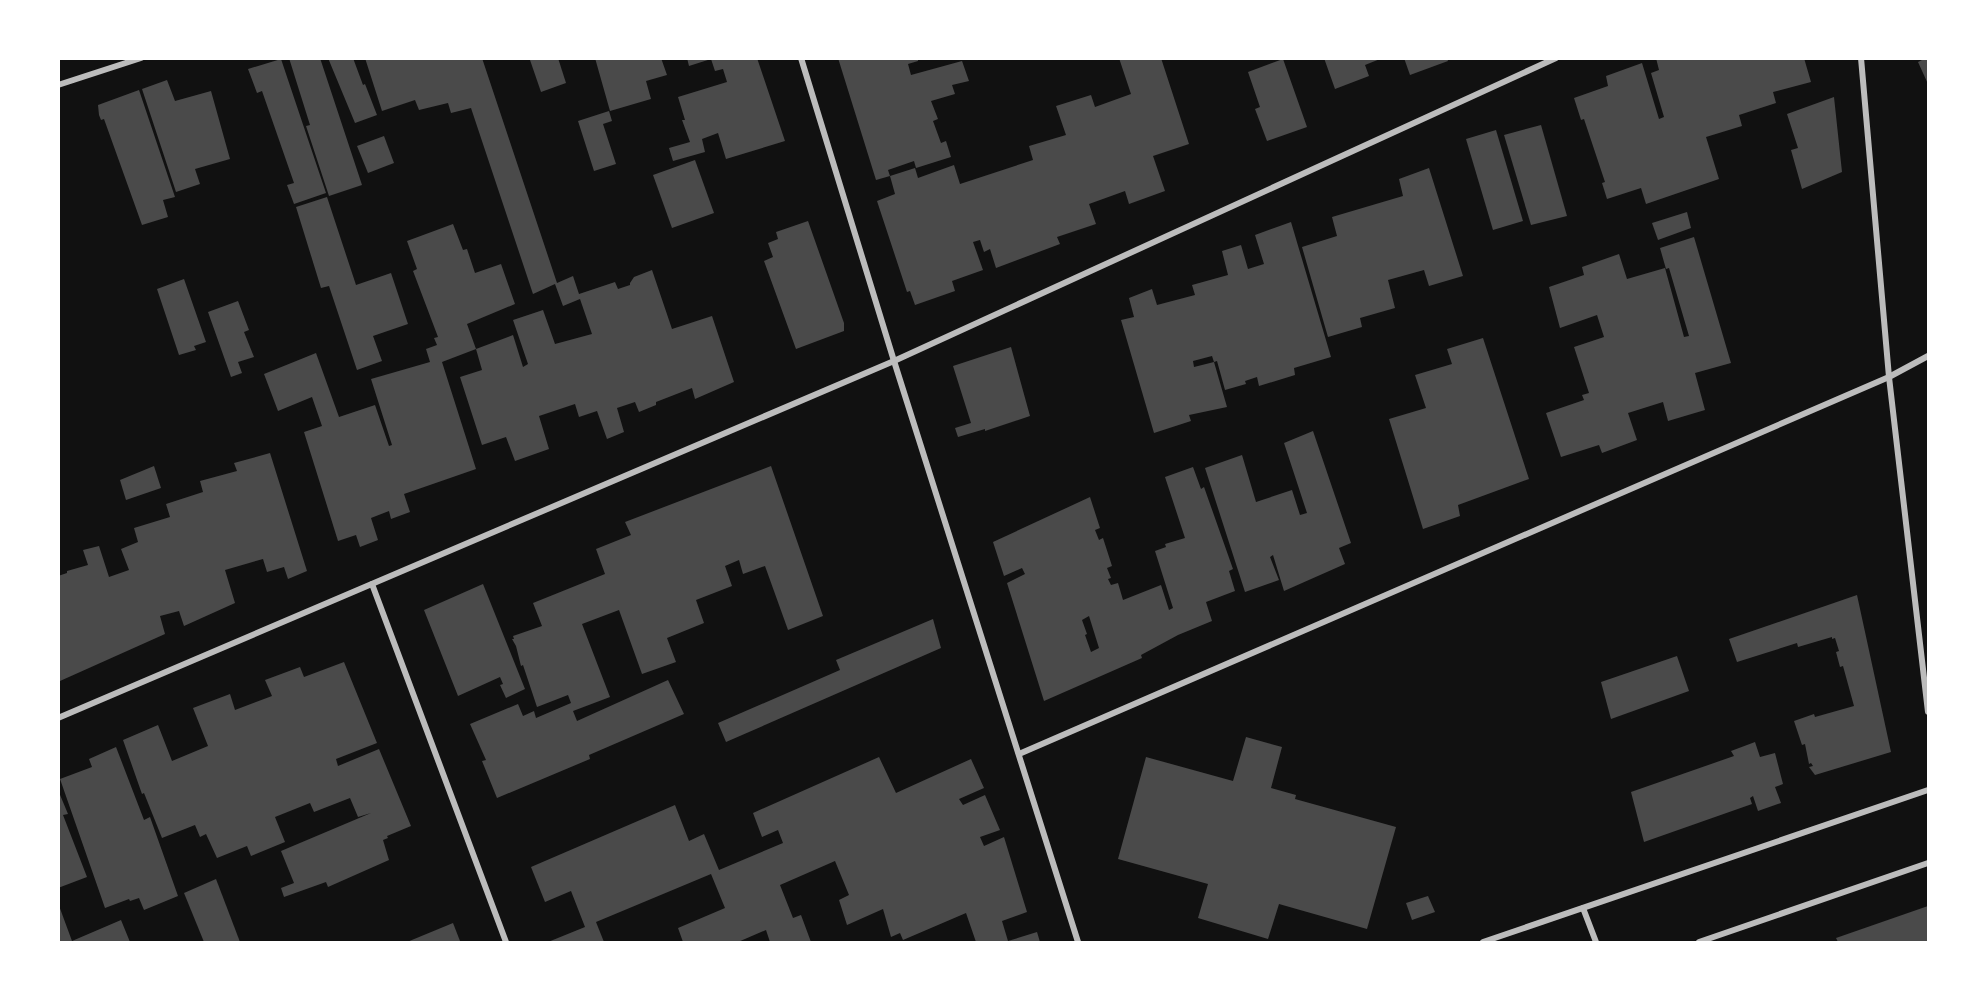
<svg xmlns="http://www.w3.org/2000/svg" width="1987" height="1001" font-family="Barlow,sans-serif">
  <rect width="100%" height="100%" fill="#111"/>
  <g fill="#4a4a4a" fill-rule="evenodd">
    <polygon points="289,58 320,58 362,185 329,196 306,126 310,125"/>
    <polygon points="328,58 353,58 363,85 365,84 377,115 355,123"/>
    <polygon points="365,58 482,58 557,283 573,276 579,294 615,282 618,289 630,285 630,283 634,277 652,270 672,329 712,316 734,382 695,399 692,388 656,402 656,405 639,412 635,402 617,408 624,432 607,439 597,411 579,417 575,404 539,416 549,449 515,461 506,437 482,445 460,377 482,370 476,349 442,362 476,469 404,494 410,512 391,519 389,511 371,518 378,540 360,547 356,535 338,541 304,432 322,426 312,397 278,411 264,374 316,353 339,417 375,405 389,446 392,445 371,379 430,362 426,349 437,345 434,338 438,337 413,271 417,269 407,241 453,224 463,250 467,249 475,273 501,264 515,304 467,324 476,349 513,335 523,367 528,364 513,320 543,310 555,344 592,334 580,299 563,306 555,284 533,294 471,108 451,113 448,103 419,110 415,100 382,111"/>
    <polygon points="533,58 558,58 566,83 541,92 530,60"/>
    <polygon points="595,58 661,58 667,75 646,81 651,99 610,111"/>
    <polygon points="687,58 757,58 785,141 726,159 718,133 702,139 705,152 673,161 669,148 690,142 682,120 685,120 678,97 727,82 723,69 715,71 711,59 689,66"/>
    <polygon points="838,58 918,58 918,61 908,64 911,75 962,61 969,81 952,85 955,94 931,101 938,119 933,121 941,143 946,141 951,157 916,168 914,161 888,170 890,176 876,180"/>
    <polygon points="1119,58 1161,58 1189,144 1153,156 1165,191 1129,204 1125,191 1089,204 1096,224 1057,237 1060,244 996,268 990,249 984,252 980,240 973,242 983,270 952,281 955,291 915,305 910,291 907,292 877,201 895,194 890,176 915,168 918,178 954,165 960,184 1033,160 1029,146 1066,135 1056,106 1091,95 1095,107 1131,94"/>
    <polygon points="1324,58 1380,58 1380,59 1365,65 1369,76 1335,89"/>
    <polygon points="1404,58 1447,58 1448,61 1410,75"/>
    <polygon points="1656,58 1804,58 1811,82 1773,92 1776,103 1739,115 1742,126 1706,137 1719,179 1646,204 1641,188 1607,199 1602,183 1605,182 1584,119 1581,120 1574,98 1608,86 1606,76 1642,63 1659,119 1664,117 1651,73 1659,70"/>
    <polygon points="1926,58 1928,58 1928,84 1918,62"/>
    <polygon points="281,59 326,193 294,204 287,185 294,183 262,91 257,93 248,69"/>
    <polygon points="1283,59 1307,127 1267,141 1255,109 1260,107 1248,72"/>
    <polygon points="167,80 175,101 211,91 230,159 195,169 200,184 176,192 142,89"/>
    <polygon points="139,90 175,197 163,200 168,217 142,225 104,119 101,120 99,115 98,105"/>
    <polygon points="1834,97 1842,172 1802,189 1791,150 1798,148 1787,114"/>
    <polygon points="609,111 612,121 603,124 616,164 594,171 578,121"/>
    <polygon points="1541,125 1567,216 1531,225 1504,135"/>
    <polygon points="1496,130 1523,221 1493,230 1466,139"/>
    <polygon points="384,136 394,163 368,173 357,146"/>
    <polygon points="695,160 714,213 672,228 653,175"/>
    <polygon points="1429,168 1463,276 1429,286 1424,270 1388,280 1395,308 1360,318 1362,327 1328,337 1302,247 1337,236 1332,217 1403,196 1399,179"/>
    <polygon points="327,197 356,285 391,273 408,324 373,336 382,361 357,370 329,286 321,288 296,207"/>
    <polygon points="1687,212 1691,228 1658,240 1652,223"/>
    <polygon points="808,221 844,323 844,331 796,349 764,261 773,257 768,243 778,239 776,232"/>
    <polygon points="1291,222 1331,357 1294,368 1295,375 1259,386 1257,377 1245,381 1246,384 1225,390 1217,361 1214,362 1212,356 1193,361 1194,367 1214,362 1227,407 1189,415 1191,421 1154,433 1121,320 1134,317 1129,298 1152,289 1157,305 1195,295 1192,285 1228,275 1222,251 1241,245 1248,269 1264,264 1255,235"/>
    <polygon points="1694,237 1731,363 1695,373 1705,410 1668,421 1663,402 1628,413 1637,440 1602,453 1599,445 1561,457 1546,413 1584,400 1582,395 1589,393 1574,347 1604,337 1597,315 1560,328 1549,287 1584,275 1582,267 1619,254 1627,279 1665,268 1684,337 1689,336 1669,268 1666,269 1660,248"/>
    <polygon points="184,279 206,342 194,346 196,350 179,355 157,289"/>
    <polygon points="238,301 249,330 244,332 254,357 238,362 242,373 231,377 208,312"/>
    <polygon points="1483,338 1529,479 1458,505 1460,516 1423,529 1389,419 1426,408 1415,375 1452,364 1447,349"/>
    <polygon points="1011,347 1030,416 985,431 985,429 958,437 955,428 971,423 953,366"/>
    <polygon points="1313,431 1351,543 1339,548 1345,564 1284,591 1273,555 1270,557 1279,580 1245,592 1205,468 1242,455 1256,502 1292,490 1300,515 1307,513 1284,443"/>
    <polygon points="270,453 307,571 288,579 284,567 267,572 263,559 225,570 235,603 184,626 179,611 160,616 165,634 60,681 58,675 58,576 67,573 67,571 88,565 83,550 99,546 109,577 129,570 121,549 138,542 134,528 170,517 166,504 203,492 200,481 237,471 234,463"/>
    <polygon points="154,466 161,488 126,500 120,480"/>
    <polygon points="771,466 823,616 788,630 765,566 743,574 739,560 725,566 732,586 696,600 704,623 667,638 676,662 642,674 619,610 582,624 610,697 573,711 577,721 668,680 684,714 589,755 590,759 497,798 482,761 486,760 470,724 518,704 523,716 534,711 536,718 571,703 568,695 537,707 523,665 521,666 516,646 512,639 514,639 513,636 542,626 533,603 605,574 596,549 631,535 625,522"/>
    <path d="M 1193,467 L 1201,489 L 1204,487 L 1233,569 L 1229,571 L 1235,591 L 1206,602 L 1212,621 L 1178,635 L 1141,655 L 1142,658 L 1044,701 L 1007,583 L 1025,574 L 1022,568 L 1004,576 L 993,542 L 1090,497 L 1100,528 L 1095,530 L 1099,540 L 1103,538 L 1112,566 L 1107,568 L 1111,578 L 1108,579 L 1111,585 L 1118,583 L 1123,600 L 1161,585 L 1169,610 L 1173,608 L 1155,551 L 1166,547 L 1165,544 L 1185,538 L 1165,477 ZM 1089,616 L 1099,648 L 1091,652 L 1085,635 L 1087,634 L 1082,620 Z"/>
    <polygon points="483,584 525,689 506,698 500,685 503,684 500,677 458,696 424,610"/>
    <polygon points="1857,595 1891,752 1815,775 1809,767 1813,766 1811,763 1809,764 1805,744 1802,745 1794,721 1814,714 1815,717 1854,706 1843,666 1840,667 1836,652 1839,651 1835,638 1832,639 1832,637 1798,647 1797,643 1737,662 1729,639"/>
    <polygon points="933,619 941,648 726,742 718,723 840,670 836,660"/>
    <polygon points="1677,656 1689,691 1611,719 1601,682"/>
    <polygon points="344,662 377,743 336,759 338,766 379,749 411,826 387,836 388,838 383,840 389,860 328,887 326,882 284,897 281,888 294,883 281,851 371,813 358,817 350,798 314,812 310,803 275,817 285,842 251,856 247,846 217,858 206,834 200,837 195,825 162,838 144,793 142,794 123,740 158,725 172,761 208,746 193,708 230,694 235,710 272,696 265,680 300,667 304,677"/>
    <polygon points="1246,737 1282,747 1271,788 1296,795 1295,799 1396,827 1367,929 1279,904 1268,939 1198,918 1208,884 1118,859 1146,757 1233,781"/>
    <polygon points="1755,742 1760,757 1775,753 1783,784 1775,787 1781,803 1758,811 1753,796 1750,798 1752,804 1644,842 1631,792 1734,756 1731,751"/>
    <polygon points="116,747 144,820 150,817 178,896 144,910 139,898 130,901 129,899 105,908 60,779 92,767 89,759"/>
    <polygon points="879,757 896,793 971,759 984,788 959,799 963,805 985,795 1000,830 980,837 984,846 1004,837 1027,912 1002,921 1008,941 1037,932 1040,942 976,942 966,913 903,940 900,933 891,937 883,909 847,925 839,900 849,895 835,861 780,885 793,918 801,915 811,942 770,942 766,930 738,942 683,942 678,928 725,908 711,874 596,922 604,942 548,942 585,927 571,891 545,902 531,867 675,805 689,841 704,834 719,870 783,843 778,830 762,837 753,813"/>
    <polygon points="58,790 68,814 63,815 87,877 58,888"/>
    <polygon points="216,879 240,942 204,942 184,893"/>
    <polygon points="1428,896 1435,912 1412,920 1406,903"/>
    <polygon points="58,903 72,941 121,920 130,942 58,942"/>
    <polygon points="1928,906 1928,942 1838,942 1836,938"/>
    <polygon points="453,923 460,941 457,942 407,942"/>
  </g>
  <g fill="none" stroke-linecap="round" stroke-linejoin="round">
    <g stroke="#bcbcbc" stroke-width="6">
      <polyline points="801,58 894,361 1078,942"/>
      <polyline points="1861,58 1889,377 1928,712"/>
      <polyline points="58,85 141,58"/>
      <polyline points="372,584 506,942"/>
      <polyline points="58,718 894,361 1556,58"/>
      <polyline points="1019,754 1889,377 1928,356"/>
      <polyline points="1583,908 1596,942"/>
      <polyline points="1483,942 1928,790"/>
      <polyline points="1699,942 1928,863"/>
    </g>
  </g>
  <rect width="1987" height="1001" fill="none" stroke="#ffffff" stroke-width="120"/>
</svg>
